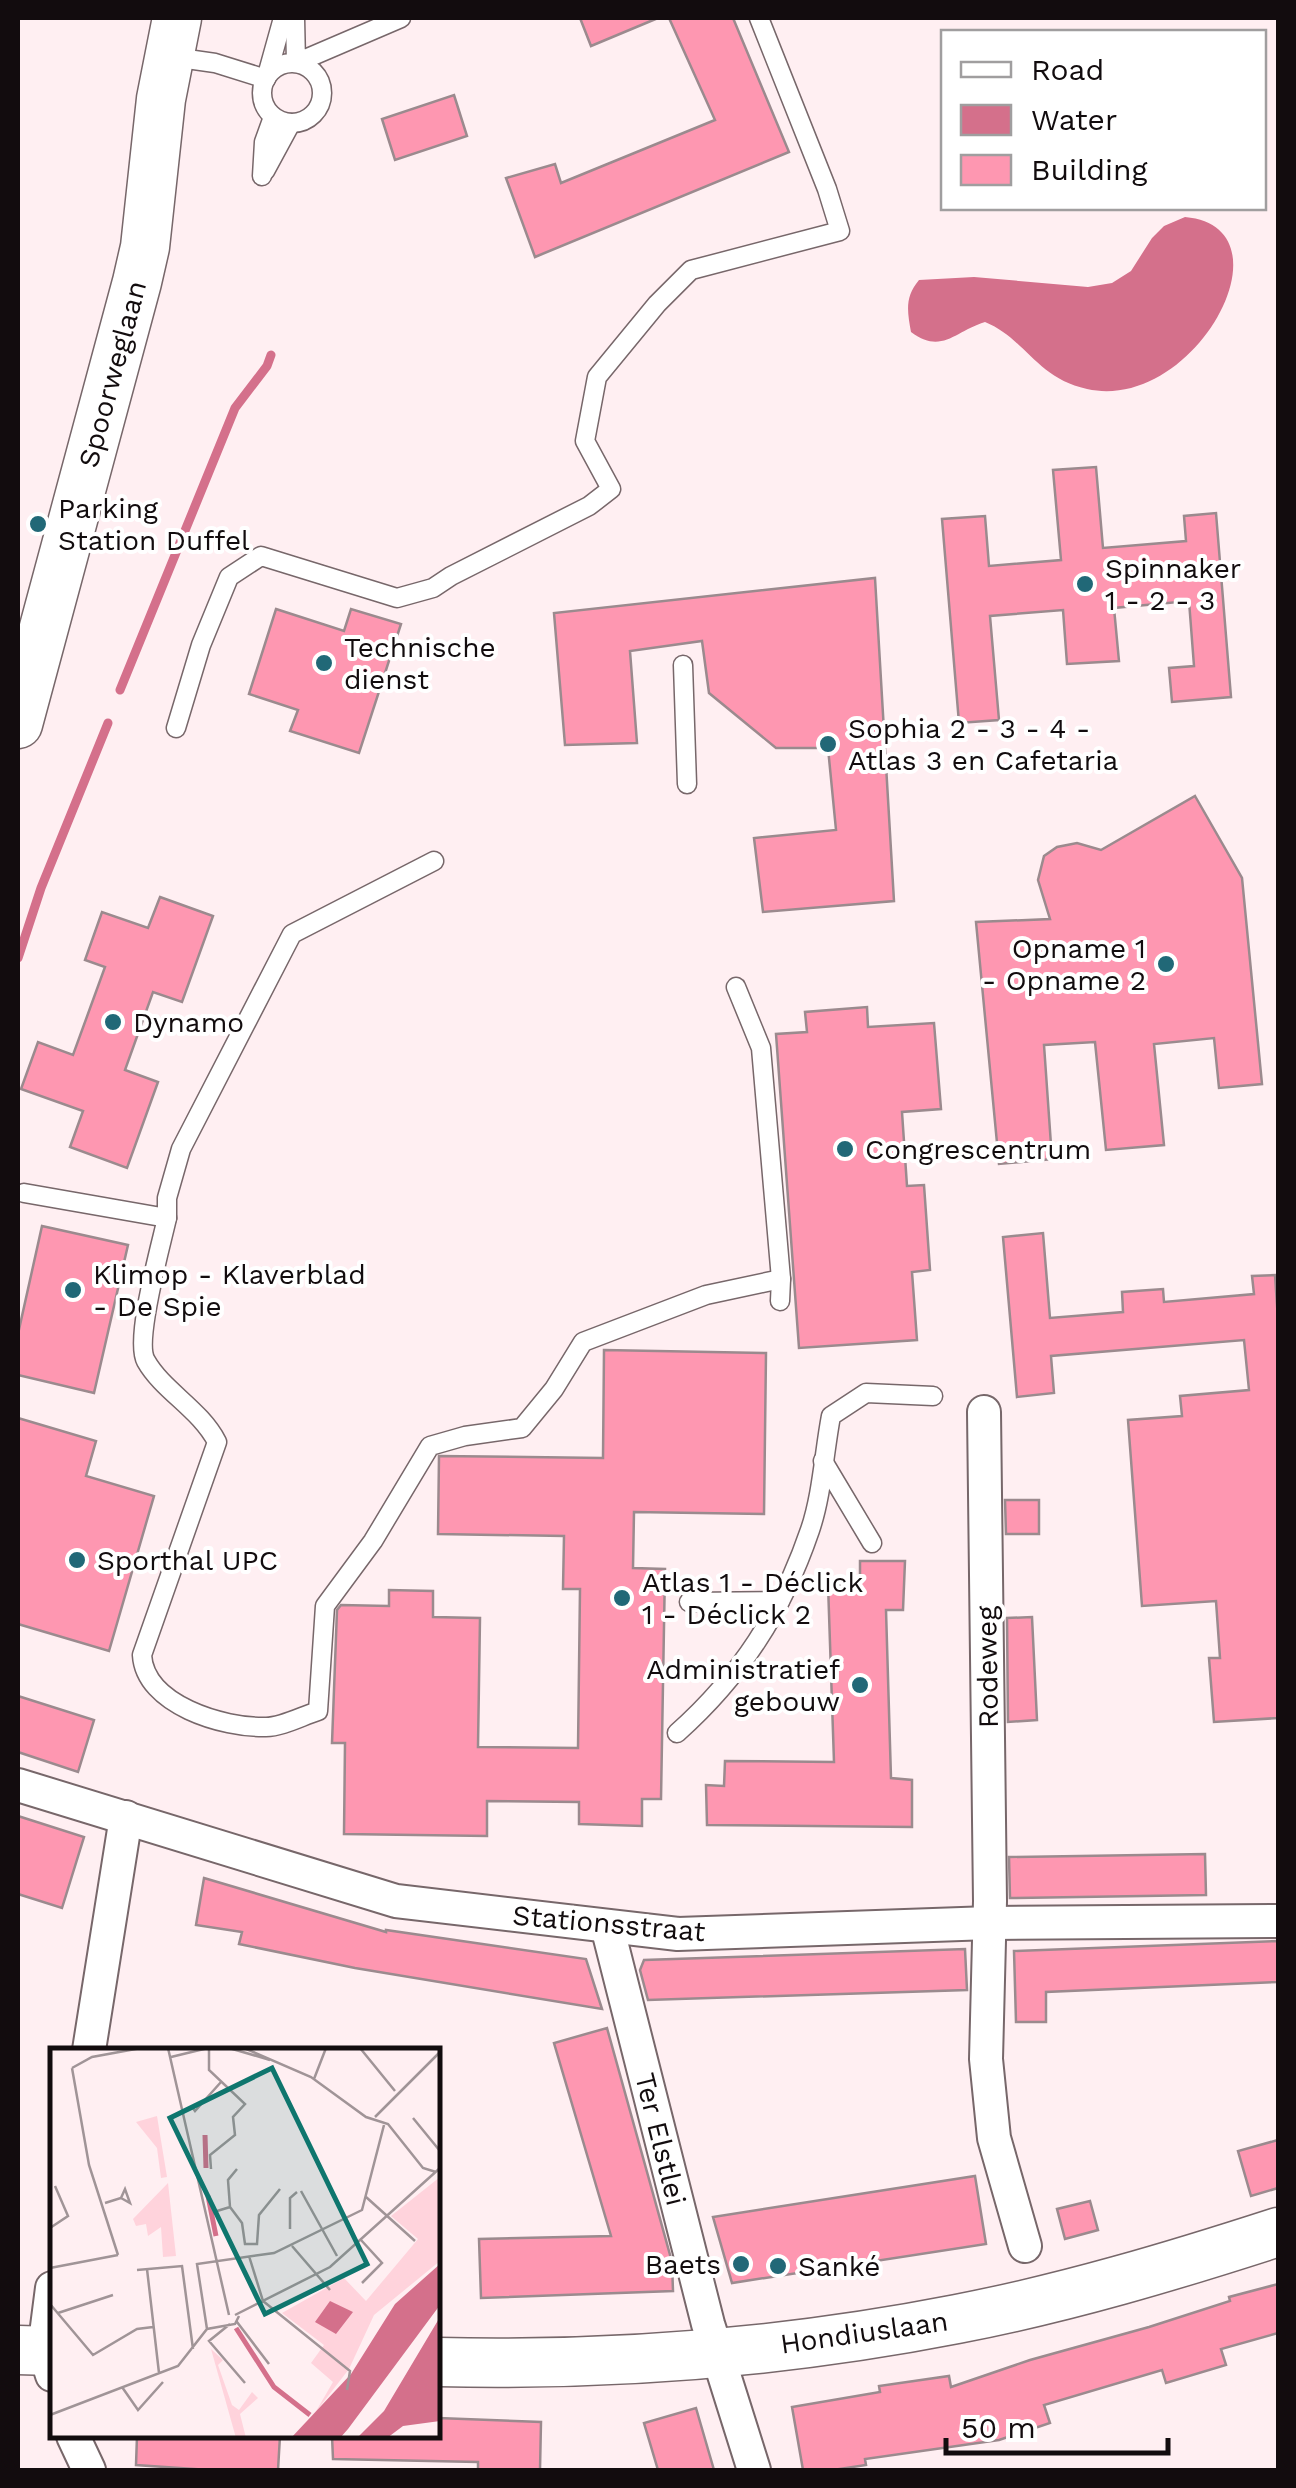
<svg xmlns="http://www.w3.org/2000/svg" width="1296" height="2488" font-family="'Work Sans',sans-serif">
  <rect width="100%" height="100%" fill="#ffeff2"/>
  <path fill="#d4708b" d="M 1185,217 C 1296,227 1195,413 1087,389 C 1036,378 1026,339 985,322 C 955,331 942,355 911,332 C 907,310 905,297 919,280 L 974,277 L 1088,287 L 1112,283 L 1131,271 L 1152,238 L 1164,226 Z"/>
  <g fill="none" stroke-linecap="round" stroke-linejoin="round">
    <g stroke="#d4708b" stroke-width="9">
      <polyline points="120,690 235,408 267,366 271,355"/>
      <polyline points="18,958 41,888 108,723"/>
    </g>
  </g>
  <g fill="#fe97b1" stroke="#9b8a8e" stroke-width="2.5">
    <polygon points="580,18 658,18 591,46"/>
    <polygon points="669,18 733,18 789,152 535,257 506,178 555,164 561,183 715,120"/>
    <polygon points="454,95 467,136 395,160 382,119"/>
    <polygon points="1096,467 1103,548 1186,541 1184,516 1216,513 1231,697 1172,702 1169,668 1194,666 1189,601 1114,608 1119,661 1067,664 1063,610 990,616 999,720 959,723 942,519 985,516 989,566 1061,560 1053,470"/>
    <polygon points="875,578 894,901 763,912 754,838 836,830 828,748 776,748 709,693 702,641 630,651 637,743 565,745 554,613"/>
    <polygon points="276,609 344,631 351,609 401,624 359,753 290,731 298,710 249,694"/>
    <polygon points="1195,796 1242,878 1262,1084 1219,1088 1214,1038 1154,1044 1164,1145 1106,1150 1095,1042 1044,1045 1052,1159 999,1164 976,922 1050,919 1038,880 1044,856 1057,847 1077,843 1101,850"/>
    <polygon points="160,897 213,916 182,1002 153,992 125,1070 158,1082 127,1168 70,1147 83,1111 21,1089 38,1042 73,1055 105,967 85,960 102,912 148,928"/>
    <polygon points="867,1007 868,1027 934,1023 941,1109 902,1112 907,1186 924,1185 930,1270 912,1272 917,1340 799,1348 776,1034 807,1032 805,1012"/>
    <polygon points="42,1226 128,1245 94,1393 18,1375 18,1334"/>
    <polygon points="1043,1233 1050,1318 1123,1312 1122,1292 1163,1289 1164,1302 1254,1294 1252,1276 1275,1275 1278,1320 1278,1718 1214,1722 1209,1658 1220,1658 1216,1601 1142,1606 1128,1420 1182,1416 1180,1396 1249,1390 1244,1340 1051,1356 1054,1393 1017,1397 1003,1237"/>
    <polygon points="604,1350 766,1353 764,1514 634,1512 633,1568 665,1569 661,1799 642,1799 642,1826 579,1824 579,1802 487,1801 487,1836 344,1834 345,1743 332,1743 337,1610 341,1605 389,1606 389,1590 433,1591 433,1617 480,1618 478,1747 578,1748 580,1589 563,1589 564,1536 438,1534 439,1456 603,1458"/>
    <polygon points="18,1418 96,1441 86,1476 154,1496 109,1651 18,1624"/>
    <polygon points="1005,1500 1039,1500 1039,1534 1006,1534"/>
    <polygon points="860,1561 905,1561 903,1610 886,1610 891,1778 912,1780 912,1827 707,1825 706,1785 724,1786 725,1761 834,1762 828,1584 860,1587"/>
    <polygon points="1032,1617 1037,1720 1008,1722 1007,1618"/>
    <polygon points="18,1696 94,1720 78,1772 18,1752"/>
    <polygon points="18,1816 84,1837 62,1908 18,1894"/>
    <polygon points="1205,1854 1206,1895 1010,1898 1009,1857"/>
    <polygon points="204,1878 386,1932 386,1930 586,1959 602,2009 355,1968 239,1944 242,1932 196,1925"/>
    <polygon points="1278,1941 1278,1982 1046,1992 1046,2022 1016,2022 1014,1951"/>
    <polygon points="965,1949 967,1990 648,2000 640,1970 644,1960"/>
    <polygon points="607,2028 672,2262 673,2291 481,2298 479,2239 611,2236 554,2043"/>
    <polygon points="1278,2140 1278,2188 1251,2196 1238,2151"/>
    <polygon points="975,2176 986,2244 732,2283 713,2217"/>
    <polygon points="1090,2201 1098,2230 1065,2239 1057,2209"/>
    <polygon points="1278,2284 1278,2333 1221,2349 1226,2365 1166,2383 1162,2370 1044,2405 1050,2423 999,2440 865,2459 866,2465 833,2470 803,2470 792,2407 880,2392 879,2386 949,2376 951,2387 1030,2360 1149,2327 1230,2301 1229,2297"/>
    <polygon points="696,2408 714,2470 658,2470 644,2423"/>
    <polygon points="438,2418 541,2422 540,2470 478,2470 478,2462 333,2459 332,2436 438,2436"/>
    <polygon points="137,2436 280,2436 278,2470 209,2470 136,2465"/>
  </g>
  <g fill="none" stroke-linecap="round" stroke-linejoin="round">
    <defs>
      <g id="lane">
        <polyline points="295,18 296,63 401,18"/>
        <polyline points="173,57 215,63 266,79 283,18"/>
        <circle cx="292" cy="93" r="30"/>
        <polyline points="265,171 291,123"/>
        <polyline points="262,176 264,142 273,117"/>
        <polyline points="683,665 687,784"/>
        <polyline points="176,728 201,645 229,577 261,556 397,598 433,588 451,576 589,506 611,489 585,441 597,377 657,304 691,270 840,231 827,189 759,18"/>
        <polyline points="736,987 761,1048 781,1279 780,1301"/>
        <polyline points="24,1193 167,1218 167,1198 181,1149 292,934 434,861"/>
        <path d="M 167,1218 C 161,1245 134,1341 146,1361 C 163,1391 200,1409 217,1442 L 142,1655 C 145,1705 223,1728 266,1727 C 282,1727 302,1716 318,1711 L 325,1606 L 373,1541 L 430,1446 L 465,1436 L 522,1428 L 554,1389 L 583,1342 L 706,1295 L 781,1279"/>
        <polyline points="823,1461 872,1543"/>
        <polyline points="689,1602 780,1601"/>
        <path d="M 677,1733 C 741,1676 782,1612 810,1530 C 822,1495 824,1453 831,1416 L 866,1393 L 933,1396"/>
      </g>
      <g id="street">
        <polyline points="984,1412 990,1901 986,2059 994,2138 1025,2246"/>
        <polyline points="18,1785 396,1901 678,1934 990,1923 1278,1921"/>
        <polyline points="607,1926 708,2324 754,2470"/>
        <polyline points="89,2050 126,1817"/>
        <polyline points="52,2288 44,2350 52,2375"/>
        <polyline points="73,2436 89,2470"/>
      </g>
      <g id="secondary">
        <polyline points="18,724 137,282 145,247 161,99 177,18"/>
        <polyline points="18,2350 52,2351"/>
        <path d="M 438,2362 C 610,2366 788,2352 957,2319 C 1066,2298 1173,2266 1278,2232"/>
      </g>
    </defs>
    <use href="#lane" stroke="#77676a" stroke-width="21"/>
    <use href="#street" stroke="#77676a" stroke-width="36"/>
    <use href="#secondary" stroke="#77676a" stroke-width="51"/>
    <use href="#lane" stroke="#fff" stroke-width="18"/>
    <use href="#street" stroke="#fff" stroke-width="32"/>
    <use href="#secondary" stroke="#fff" stroke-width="48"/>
  </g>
  <g fill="#216877" stroke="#fff" stroke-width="4">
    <circle cx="38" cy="524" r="10"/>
    <circle cx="1085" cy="584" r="10"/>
    <circle cx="324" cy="663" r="10"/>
    <circle cx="828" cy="744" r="10"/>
    <circle cx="1166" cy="964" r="10"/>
    <circle cx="113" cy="1022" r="10"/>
    <circle cx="845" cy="1149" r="10"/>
    <circle cx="73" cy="1290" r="10"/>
    <circle cx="77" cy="1560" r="10"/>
    <circle cx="622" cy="1598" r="10"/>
    <circle cx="860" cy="1685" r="10"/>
    <circle cx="741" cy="2264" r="10"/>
    <circle cx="778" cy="2266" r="10"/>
  </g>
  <g text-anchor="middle" stroke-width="8" stroke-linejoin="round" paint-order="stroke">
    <g font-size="28" fill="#120c0e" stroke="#fff">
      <text transform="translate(112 374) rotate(-75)" y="10">Spoorweglaan</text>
      <text transform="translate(987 1667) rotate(-91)" y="10">Rodeweg</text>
      <text transform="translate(609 1923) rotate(5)" y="10">Stationsstraat</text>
      <text transform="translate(661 2139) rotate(76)" y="10">Ter Elstlei</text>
      <text transform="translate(864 2332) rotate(-8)" y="10">Hondiuslaan</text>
    </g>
    <g font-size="28" fill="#120c0e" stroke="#fff" text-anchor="start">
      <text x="58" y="518">Parking<tspan x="58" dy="32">Station Duffel</tspan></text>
      <text x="1105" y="578">Spinnaker<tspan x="1105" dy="32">1 - 2 - 3</tspan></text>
      <text x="344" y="657">Technische<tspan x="344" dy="32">dienst</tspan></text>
      <text x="848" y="738">Sophia 2 - 3 - 4 -<tspan x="848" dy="32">Atlas 3 en Cafetaria</tspan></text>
      <text x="1146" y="958" text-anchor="end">Opname 1<tspan x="1146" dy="32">- Opname 2</tspan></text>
      <text x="133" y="1032">Dynamo</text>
      <text x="865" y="1159">Congrescentrum</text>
      <text x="93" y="1284">Klimop - Klaverblad<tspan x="93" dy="32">- De Spie</tspan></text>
      <text x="97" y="1570">Sporthal UPC</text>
      <text x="642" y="1592">Atlas 1 - Déclick<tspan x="642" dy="32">1 - Déclick 2</tspan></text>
      <text x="840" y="1679" text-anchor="end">Administratief<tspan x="840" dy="32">gebouw</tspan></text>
      <text x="721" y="2274" text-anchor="end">Baets</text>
      <text x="798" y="2276">Sanké</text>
    </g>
  </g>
  <g transform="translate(50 2048)">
    <rect width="390" height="390" fill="#ffeff2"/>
    <path d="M 107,68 L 117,129 L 111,130 L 107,100 L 86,74 ZM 390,129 L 390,213 L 324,267 L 299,321 L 265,365 L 283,334 L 261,315 L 274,297 L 232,265 L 294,230 L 316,253 L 368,191 L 341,168 ZM 118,135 L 126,208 L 113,209 L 111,179 L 98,188 L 96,176 L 86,178 L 83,171 ZM 161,301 L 173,312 L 168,317 L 182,357 L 189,362 L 202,344 L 208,350 L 190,366 L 196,390 L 186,390 Z" fill="#ffd3dc"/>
    <path d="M 390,216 L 390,257 L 298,381 L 290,390 L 241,390 L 301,326 L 345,256 ZM 280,253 L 303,264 L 286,286 L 265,274 ZM 390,269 L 390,373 L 353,378 L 337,390 L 307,390 L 334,363 Z" fill="#d4708b"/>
    <path fill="none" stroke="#d4708b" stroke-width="5" d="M 155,87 L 156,120M 158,148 L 166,188M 186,280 L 224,339 L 260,367"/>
    <path fill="none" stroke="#a09497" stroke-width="2.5" d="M 118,0 L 179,267M 159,0 L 159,22 L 195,56 L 183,69 L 185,87 L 160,107 L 161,121M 179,0 L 220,12M 194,0 L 261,29 L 316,69 L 338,76 L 373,120 L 386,124M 310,0 L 345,43M 121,9 L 158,0M 22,20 L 39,117 L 68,207M 22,20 L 42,9 L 91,0M 264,31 L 276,0M 142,59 L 145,63 L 171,34M 325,69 L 390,4M 363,70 L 390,103M 251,143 L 287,208M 316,149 L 365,193M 55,155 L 71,150 L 75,141 L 80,155 L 71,150M 180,159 L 192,175 L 195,196 L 207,196 L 209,167 L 230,141M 167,163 L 180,159 L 178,132 L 187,121M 0,180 L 18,168 L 5,138M 240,181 L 240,150 L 247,144M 311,192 L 332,215 L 312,235M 242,198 L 280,242M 199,208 L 213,253 L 300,323 L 297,342M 0,220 L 68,207M 97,221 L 109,325M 87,222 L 132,218 L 143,301M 0,256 L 43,307 L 87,281 L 103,279M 8,265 L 63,247M 185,267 L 280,219 L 390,120M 187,274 L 219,316M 180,276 L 159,293 L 195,335M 157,281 L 147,216 L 224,205 L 312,162 L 334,77M 72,339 L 88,362 L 113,334M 0,367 L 128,318 L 157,281 L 185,276 L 189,268"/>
    <path fill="#0f766e" fill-opacity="0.15" stroke="#0f766e" stroke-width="5" d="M 222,20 L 317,216 L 215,266 L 120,70 Z"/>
    <rect width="390" height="390" fill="none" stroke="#120c0e" stroke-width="5"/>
  </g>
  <rect width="1296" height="2488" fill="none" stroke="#120c0e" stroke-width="40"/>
  <rect x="941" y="30" width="325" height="180" fill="#ffffff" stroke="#a09e9f" stroke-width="2.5"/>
  <rect x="961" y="62" width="50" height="15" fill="#ffffff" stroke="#a09e9f" stroke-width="2.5"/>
  <text x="1031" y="80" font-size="30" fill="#120c0e">Road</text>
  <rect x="961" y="105" width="50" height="30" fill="#d4708b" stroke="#a09e9f" stroke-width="2.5"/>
  <text x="1031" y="130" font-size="30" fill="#120c0e">Water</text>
  <rect x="961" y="155" width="50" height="30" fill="#fe97b1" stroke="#a09e9f" stroke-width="2.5"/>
  <text x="1031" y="180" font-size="30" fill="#120c0e">Building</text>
  <path d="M946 2438v15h222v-15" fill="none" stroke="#120c0e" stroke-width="5"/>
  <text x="961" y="2438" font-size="30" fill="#120c0e" stroke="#ffffff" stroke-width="8" paint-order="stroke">50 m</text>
</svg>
